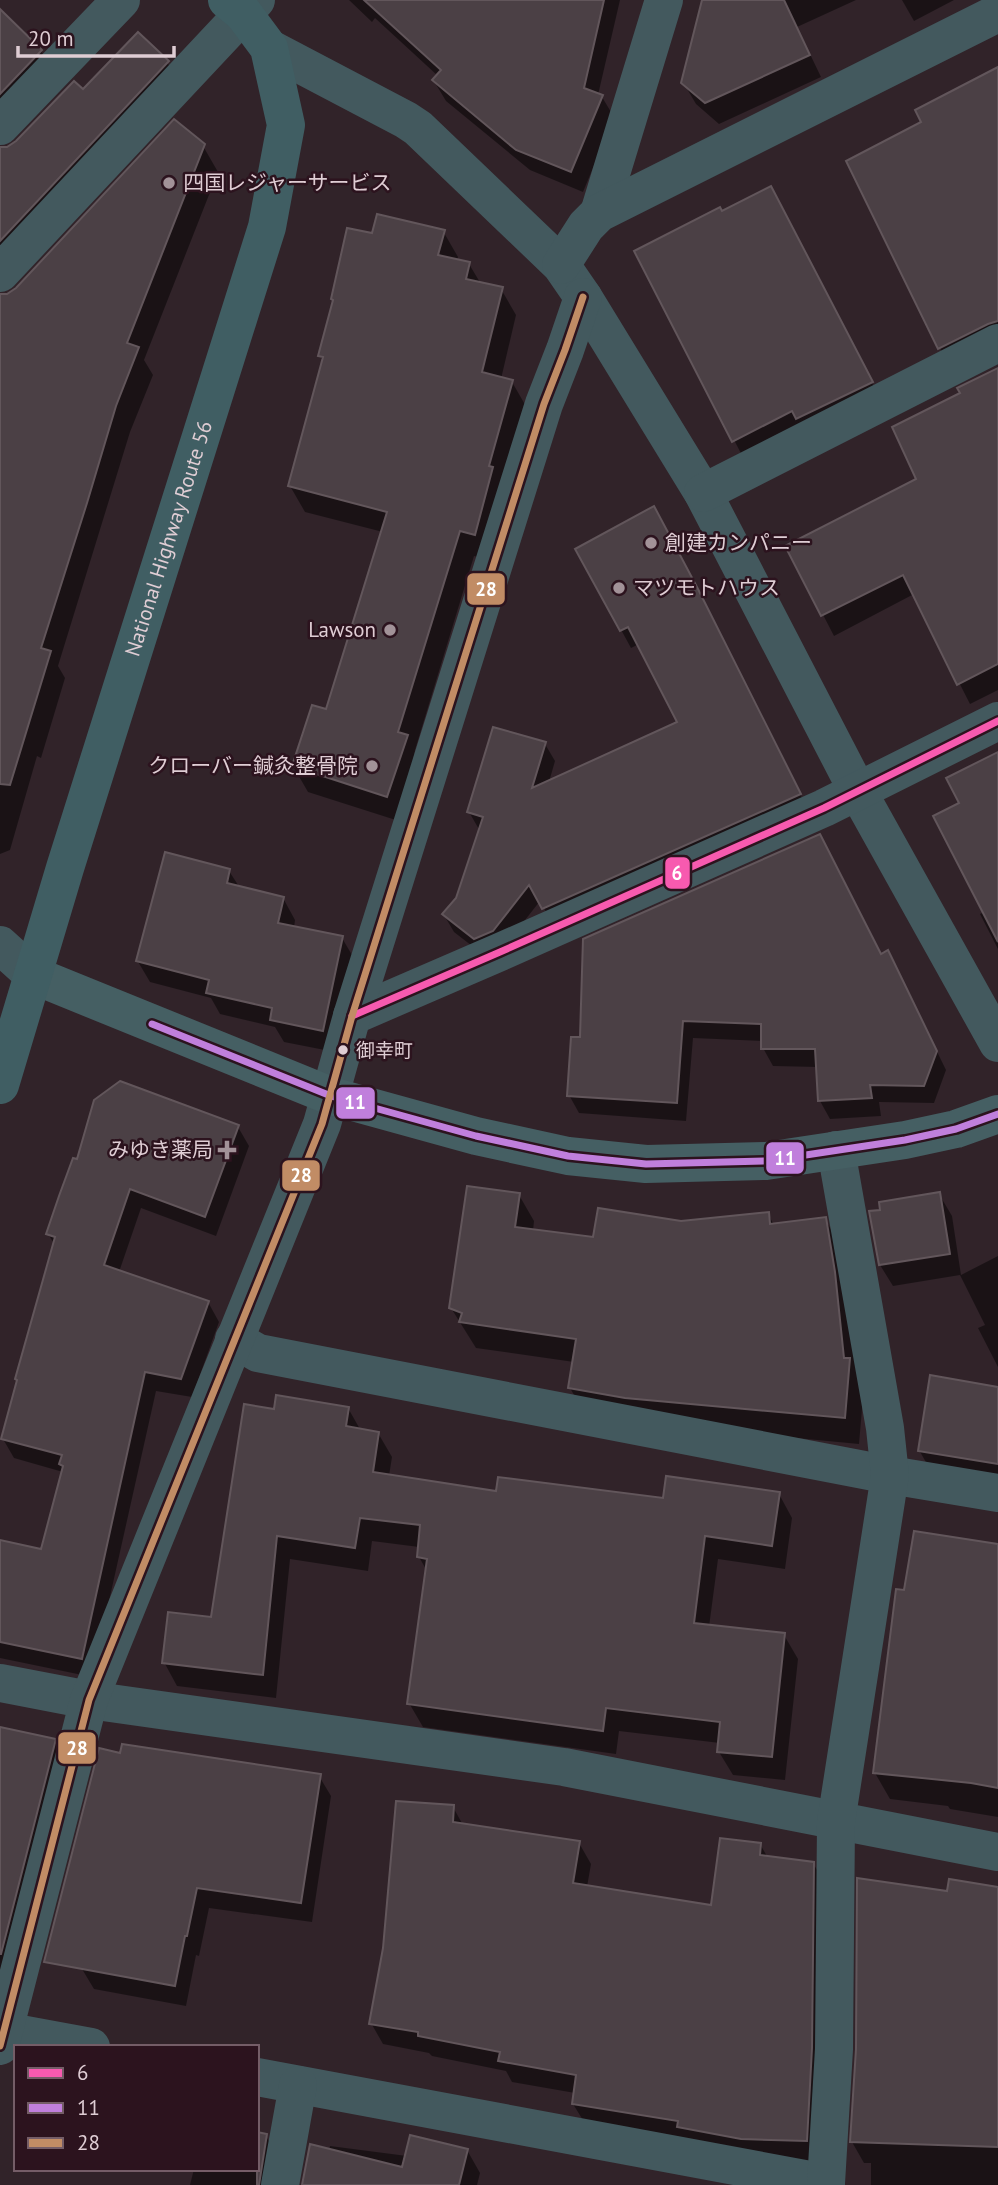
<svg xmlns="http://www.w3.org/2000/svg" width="998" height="2185" font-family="'PT Sans','Noto Sans JP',sans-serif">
  <rect width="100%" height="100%" fill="#312329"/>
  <g fill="#0007">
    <polygon points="349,0 620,0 598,95 602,97 614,117 583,192 530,170 446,101 434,81 438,76 375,18 372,22"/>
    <polygon points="704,0 856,0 797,27 821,77 719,124 696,104 683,82"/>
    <polygon points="902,0 954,0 914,21"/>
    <polygon points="0,12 41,51 56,77 0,135"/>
    <polygon points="167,62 182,88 0,282 0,149 6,149 83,92"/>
    <polygon points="998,73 998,344 951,368 940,348 924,123"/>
    <polygon points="203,146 218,172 144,360 153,375 130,432 58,666 65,678 41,758 37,756 10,850 0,854 0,296 6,296"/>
    <polygon points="781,207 882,402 745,461 636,252 721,213"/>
    <polygon points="443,231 458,257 457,261 469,264 481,284 501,289 516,315 501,379 512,382 527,408 489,560 474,556 415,750 402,822 308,792 293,766 327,711 383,532 305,512 290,486 324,363 320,356 374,236"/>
    <polygon points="998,369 998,690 970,704 914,594 834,636 788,547 919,480"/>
    <polygon points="577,549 708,609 809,812 554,926 540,901 503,948 485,956 454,932 444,915 457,898 480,831 469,812 545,744 555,761 549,782 679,723 639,644 631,648"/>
    <polygon points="998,754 998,949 980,914 985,912 961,803"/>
    <polygon points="229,871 240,888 283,898 295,920 294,928 342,938 355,960 335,1052 284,1042 275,1027 220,1014 211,998 150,982 137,960"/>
    <polygon points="881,955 897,970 946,1070 934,1103 879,1102 881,1116 830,1119 820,1101 818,1067 773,1066 763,1048 763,1041 693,1038 686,1121 579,1113 569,1095 582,1039"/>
    <polygon points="238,1127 249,1146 216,1236 141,1208 119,1272 208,1302 219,1322 192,1397 156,1391 92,1677 0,1658 0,1542 43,1551 63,1472 14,1458 3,1439 55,1245 48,1234"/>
    <polygon points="939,1194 952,1216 961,1275 998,1256 998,1367 978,1328 985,1325 960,1275 893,1286 880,1265"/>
    <polygon points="519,1195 534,1221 533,1231 595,1239 681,1223 768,1214 774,1225 825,1219 840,1245 864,1386 859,1444 641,1423 585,1414 570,1388 574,1362 476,1348 451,1308"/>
    <polygon points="998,1389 998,1482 931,1471 919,1450"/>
    <polygon points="348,1408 361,1431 378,1433 392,1457 389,1476 498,1493 665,1500 779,1494 792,1518 785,1569 718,1559 709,1627 784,1635 798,1659 785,1780 733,1775 719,1752 720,1743 619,1731 616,1754 423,1727 409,1703 427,1571 419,1557 419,1547 372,1541 368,1571 290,1559 276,1698 177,1686 164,1662 212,1619 275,1411"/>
    <polygon points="998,1604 998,1817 950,1809 948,1806 890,1799 875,1773"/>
    <polygon points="0,1729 55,1740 68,1762 0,2002"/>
    <polygon points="122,1755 319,1776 331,1796 312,1922 209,1908 199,1956 196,1955 186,2006 94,1989 82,1969"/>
    <polygon points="453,1807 463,1825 579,1843 591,1864 587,1887 713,1907 760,1844 768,1858 813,1863 825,1884 818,2161 754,2159 586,2125 573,2104 575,2093 512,2082 506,2071 432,2056 429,2053 383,2044 371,2023"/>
    <polygon points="998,1892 998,2185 871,2185 871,2163 864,2163 852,2142 948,1893"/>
    <polygon points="266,2136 279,2159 274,2185 190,2185 194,2169 257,2169"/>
    <polygon points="330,2146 407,2156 467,2150 480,2173 477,2185 304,2185 329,2151"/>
  </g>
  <g fill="#4b4045" stroke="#62565b" stroke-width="2">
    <polygon points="364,0 604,0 584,88 603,95 571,172 516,150 432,80 441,70"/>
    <polygon points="702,0 784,0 810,55 705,103 681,83"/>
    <polygon points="0,9 42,50 0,94"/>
    <polygon points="138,32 169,61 0,241 0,147 7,147 16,141 74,81 83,89"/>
    <polygon points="998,67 998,321 988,324 938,349 846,161 921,122 915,110"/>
    <polygon points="174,119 205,144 127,343 139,347 116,406 87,503 41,648 51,651 10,785 0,784 0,294 7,294 16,288"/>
    <polygon points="771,186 873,382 796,419 792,411 732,442 634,251 720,207 722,211"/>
    <polygon points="377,214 445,230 438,255 470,262 466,279 503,287 482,372 513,380 489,466 493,467 475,535 460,531 398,732 408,735 387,797 292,766 312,705 326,709 387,512 288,486 323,357 318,356 333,300 331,299 347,228 372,233"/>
    <polygon points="998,368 998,664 957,685 903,575 821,616 785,546 916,479 892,427 960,393 957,388"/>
    <polygon points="654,506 698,589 801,794 542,909 529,885 493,931 474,939 442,914 456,898 483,817 467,812 493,727 546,742 532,788 677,722 628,627 620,631 575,549"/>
    <polygon points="998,752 998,942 933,816 959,803 946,778"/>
    <polygon points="820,834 881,954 888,950 937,1051 924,1086 870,1085 872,1098 818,1101 815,1049 761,1049 761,1024 683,1021 677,1103 567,1096 571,1037 580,1037 583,939"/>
    <polygon points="165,852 230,869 227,883 284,897 278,923 343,936 323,1031 270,1020 272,1008 206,993 209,980 136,961"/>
    <polygon points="120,1081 239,1125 205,1217 130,1189 104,1265 209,1301 181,1379 145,1372 82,1659 0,1642 0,1540 41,1549 63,1466 59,1464 62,1455 1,1439 17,1380 15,1379 55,1237 46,1234 59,1196 73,1158 77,1159 94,1100"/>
    <polygon points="467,1186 520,1193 515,1227 593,1237 598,1208 681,1221 769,1212 770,1224 826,1217 835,1272 844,1358 850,1358 845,1418 625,1398 568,1388 576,1339 459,1322 462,1313 449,1308"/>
    <polygon points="940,1192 950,1254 879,1265 869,1211 880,1210 879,1202"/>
    <polygon points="930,1375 998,1387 998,1464 918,1451"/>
    <polygon points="276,1395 349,1407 346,1426 379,1432 373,1472 496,1491 498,1477 663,1498 666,1476 780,1492 772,1546 705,1536 694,1623 785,1633 772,1757 717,1752 720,1722 606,1708 603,1731 407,1704 427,1559 417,1557 420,1525 360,1518 355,1548 277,1536 263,1675 162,1663 168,1612 211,1617 244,1404 274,1409"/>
    <polygon points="914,1531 998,1544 998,1788 971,1783 873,1773 896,1589 904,1590"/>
    <polygon points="0,1727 56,1739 1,1954 0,1954"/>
    <polygon points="122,1744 321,1774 301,1903 197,1888 187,1936 185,1936 175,1986 44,1962 99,1748 120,1753"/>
    <polygon points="396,1801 454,1805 453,1822 580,1841 573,1883 711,1905 720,1838 761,1843 760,1855 814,1862 812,2048 807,2141 741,2139 677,2127 678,2121 572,2104 576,2075 498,2061 500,2052 418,2036 418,2032 369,2024 383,1948"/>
    <polygon points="857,1878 947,1891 949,1879 998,1887 998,2147 850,2142 856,2049"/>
    <polygon points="257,2132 267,2134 259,2185 257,2185"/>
    <polygon points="410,2135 468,2149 459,2185 302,2185 310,2144 402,2167"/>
  </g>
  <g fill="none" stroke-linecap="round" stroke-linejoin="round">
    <g stroke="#43595e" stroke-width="38">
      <polyline points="269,48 406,120 418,128 561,265 583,297 703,493 857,790 998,1043"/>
      <polyline points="0,126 121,0"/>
      <polyline points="599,213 664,0"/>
      <polyline points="561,265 586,226 599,213 998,13"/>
      <polyline points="0,273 256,0"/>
      <polyline points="703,493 998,343"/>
      <polyline points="0,945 33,975"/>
      <polyline points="352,1016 500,952 824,808 998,721"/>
      <polyline points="234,1339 258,1353 890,1475 998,1493"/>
      <polyline points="0,1683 89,1700 564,1767 998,1852"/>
      <polyline points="4,2031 91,2047"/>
      <polyline points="0,2046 89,1700 322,1124 352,1016 544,404 565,350 583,297"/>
      <polyline points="257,2077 826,2183 826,2185"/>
      <polyline points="826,2183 834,2049 836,1822 890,1475 885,1428 836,1150"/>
      <polyline points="280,2185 298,2085"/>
    </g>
    <polyline stroke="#455f63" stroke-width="38" points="33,975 331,1096 476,1136 568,1156 646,1164 766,1161 905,1140 956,1129 998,1114"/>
    <path stroke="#405e63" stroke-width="38" id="s1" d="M 0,1085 L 65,868 L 267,227 L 286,125 L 269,48 L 243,13 L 227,0"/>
    <defs>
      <polyline id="bus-1" points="352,1016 500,952 824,808 998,721"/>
      <polyline id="bus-2" points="152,1024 331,1096 476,1136 568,1156 646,1164 766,1161 905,1140 956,1129 998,1114"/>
      <polyline id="bus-3" points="0,2046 89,1700 322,1124 352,1016 544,404 565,350 583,297"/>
    </defs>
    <use href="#bus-1" stroke="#2c131e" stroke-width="12"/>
    <use href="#bus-2" stroke="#2c131e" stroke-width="12"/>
    <use href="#bus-3" stroke="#2c131e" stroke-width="12"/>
    <use href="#bus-1" stroke="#f75aaf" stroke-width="7"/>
    <use href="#bus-2" stroke="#c07fdc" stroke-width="7"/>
    <use href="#bus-3" stroke="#c18c65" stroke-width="7"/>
  </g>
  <g fill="#a29298" stroke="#2c131e" stroke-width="2.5">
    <circle cx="169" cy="183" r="7"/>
    <circle cx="651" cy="543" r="7"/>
    <circle cx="619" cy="588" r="7"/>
    <circle cx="390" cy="630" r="7"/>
    <circle cx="372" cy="766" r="7"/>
    <path d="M223.5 1139.5h7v7h7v7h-7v7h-7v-7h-7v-7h7z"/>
  </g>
  <circle fill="#dfcdd4" stroke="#2c131e" stroke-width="2.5" cx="343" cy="1050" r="6"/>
  <g text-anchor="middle" stroke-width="5" stroke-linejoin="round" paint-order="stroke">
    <g font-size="19" fill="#dfcdd4" stroke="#2c131e" text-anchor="start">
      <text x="356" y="1057">御幸町</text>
    </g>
    <g font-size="21" fill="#dfcdd4" stroke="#2c131e" text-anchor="start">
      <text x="183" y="190">四国レジャーサービス</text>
      <text x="665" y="550">創建カンパニー</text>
      <text x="633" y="595">マツモトハウス</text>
      <text x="376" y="637" text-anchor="end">Lawson</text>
      <text x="358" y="773" text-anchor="end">クローバー鍼灸整骨院</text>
      <text x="213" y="1157" text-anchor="end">みゆき薬局</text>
    </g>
    <g font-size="21" fill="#dfcdd4" stroke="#2c131e">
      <text dy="7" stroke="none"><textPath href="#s1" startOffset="572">National Highway Route 56</textPath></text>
    </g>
  </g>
  <g stroke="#2c131e" stroke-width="2.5">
    <rect x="466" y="572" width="40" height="34" rx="7" fill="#c18c65"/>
    <rect x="664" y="856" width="27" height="34" rx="7" fill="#f75aaf"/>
    <rect x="335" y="1086" width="41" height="34" rx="7" fill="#c07fdc"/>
    <rect x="765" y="1141" width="40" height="34" rx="7" fill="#c07fdc"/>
    <rect x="281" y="1159" width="40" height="33" rx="7" fill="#c18c65"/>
    <rect x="57" y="1731" width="40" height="34" rx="7" fill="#c18c65"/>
  </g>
  <g font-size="19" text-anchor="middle" font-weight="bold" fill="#fff">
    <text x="486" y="596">28</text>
    <text x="677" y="880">6</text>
    <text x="355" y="1109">11</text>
    <text x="785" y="1165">11</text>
    <text x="301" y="1182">28</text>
    <text x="77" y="1755">28</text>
  </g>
  <rect x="14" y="2045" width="245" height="126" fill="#2c131e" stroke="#745d67" stroke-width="2"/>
  <rect x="28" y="2068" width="35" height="10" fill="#f75aaf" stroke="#745d67" stroke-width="2"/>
  <text x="77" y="2080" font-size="21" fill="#dfcdd4">6</text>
  <rect x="28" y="2103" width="35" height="10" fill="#c07fdc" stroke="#745d67" stroke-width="2"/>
  <text x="77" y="2115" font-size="21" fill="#dfcdd4">11</text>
  <rect x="28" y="2138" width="35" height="10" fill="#c18c65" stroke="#745d67" stroke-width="2"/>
  <text x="77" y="2150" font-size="21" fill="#dfcdd4">28</text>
  <path d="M18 46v10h156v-10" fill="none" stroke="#dfcdd4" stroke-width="3.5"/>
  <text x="28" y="46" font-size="21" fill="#dfcdd4" stroke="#2c131e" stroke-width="5" paint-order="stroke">20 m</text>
</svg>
